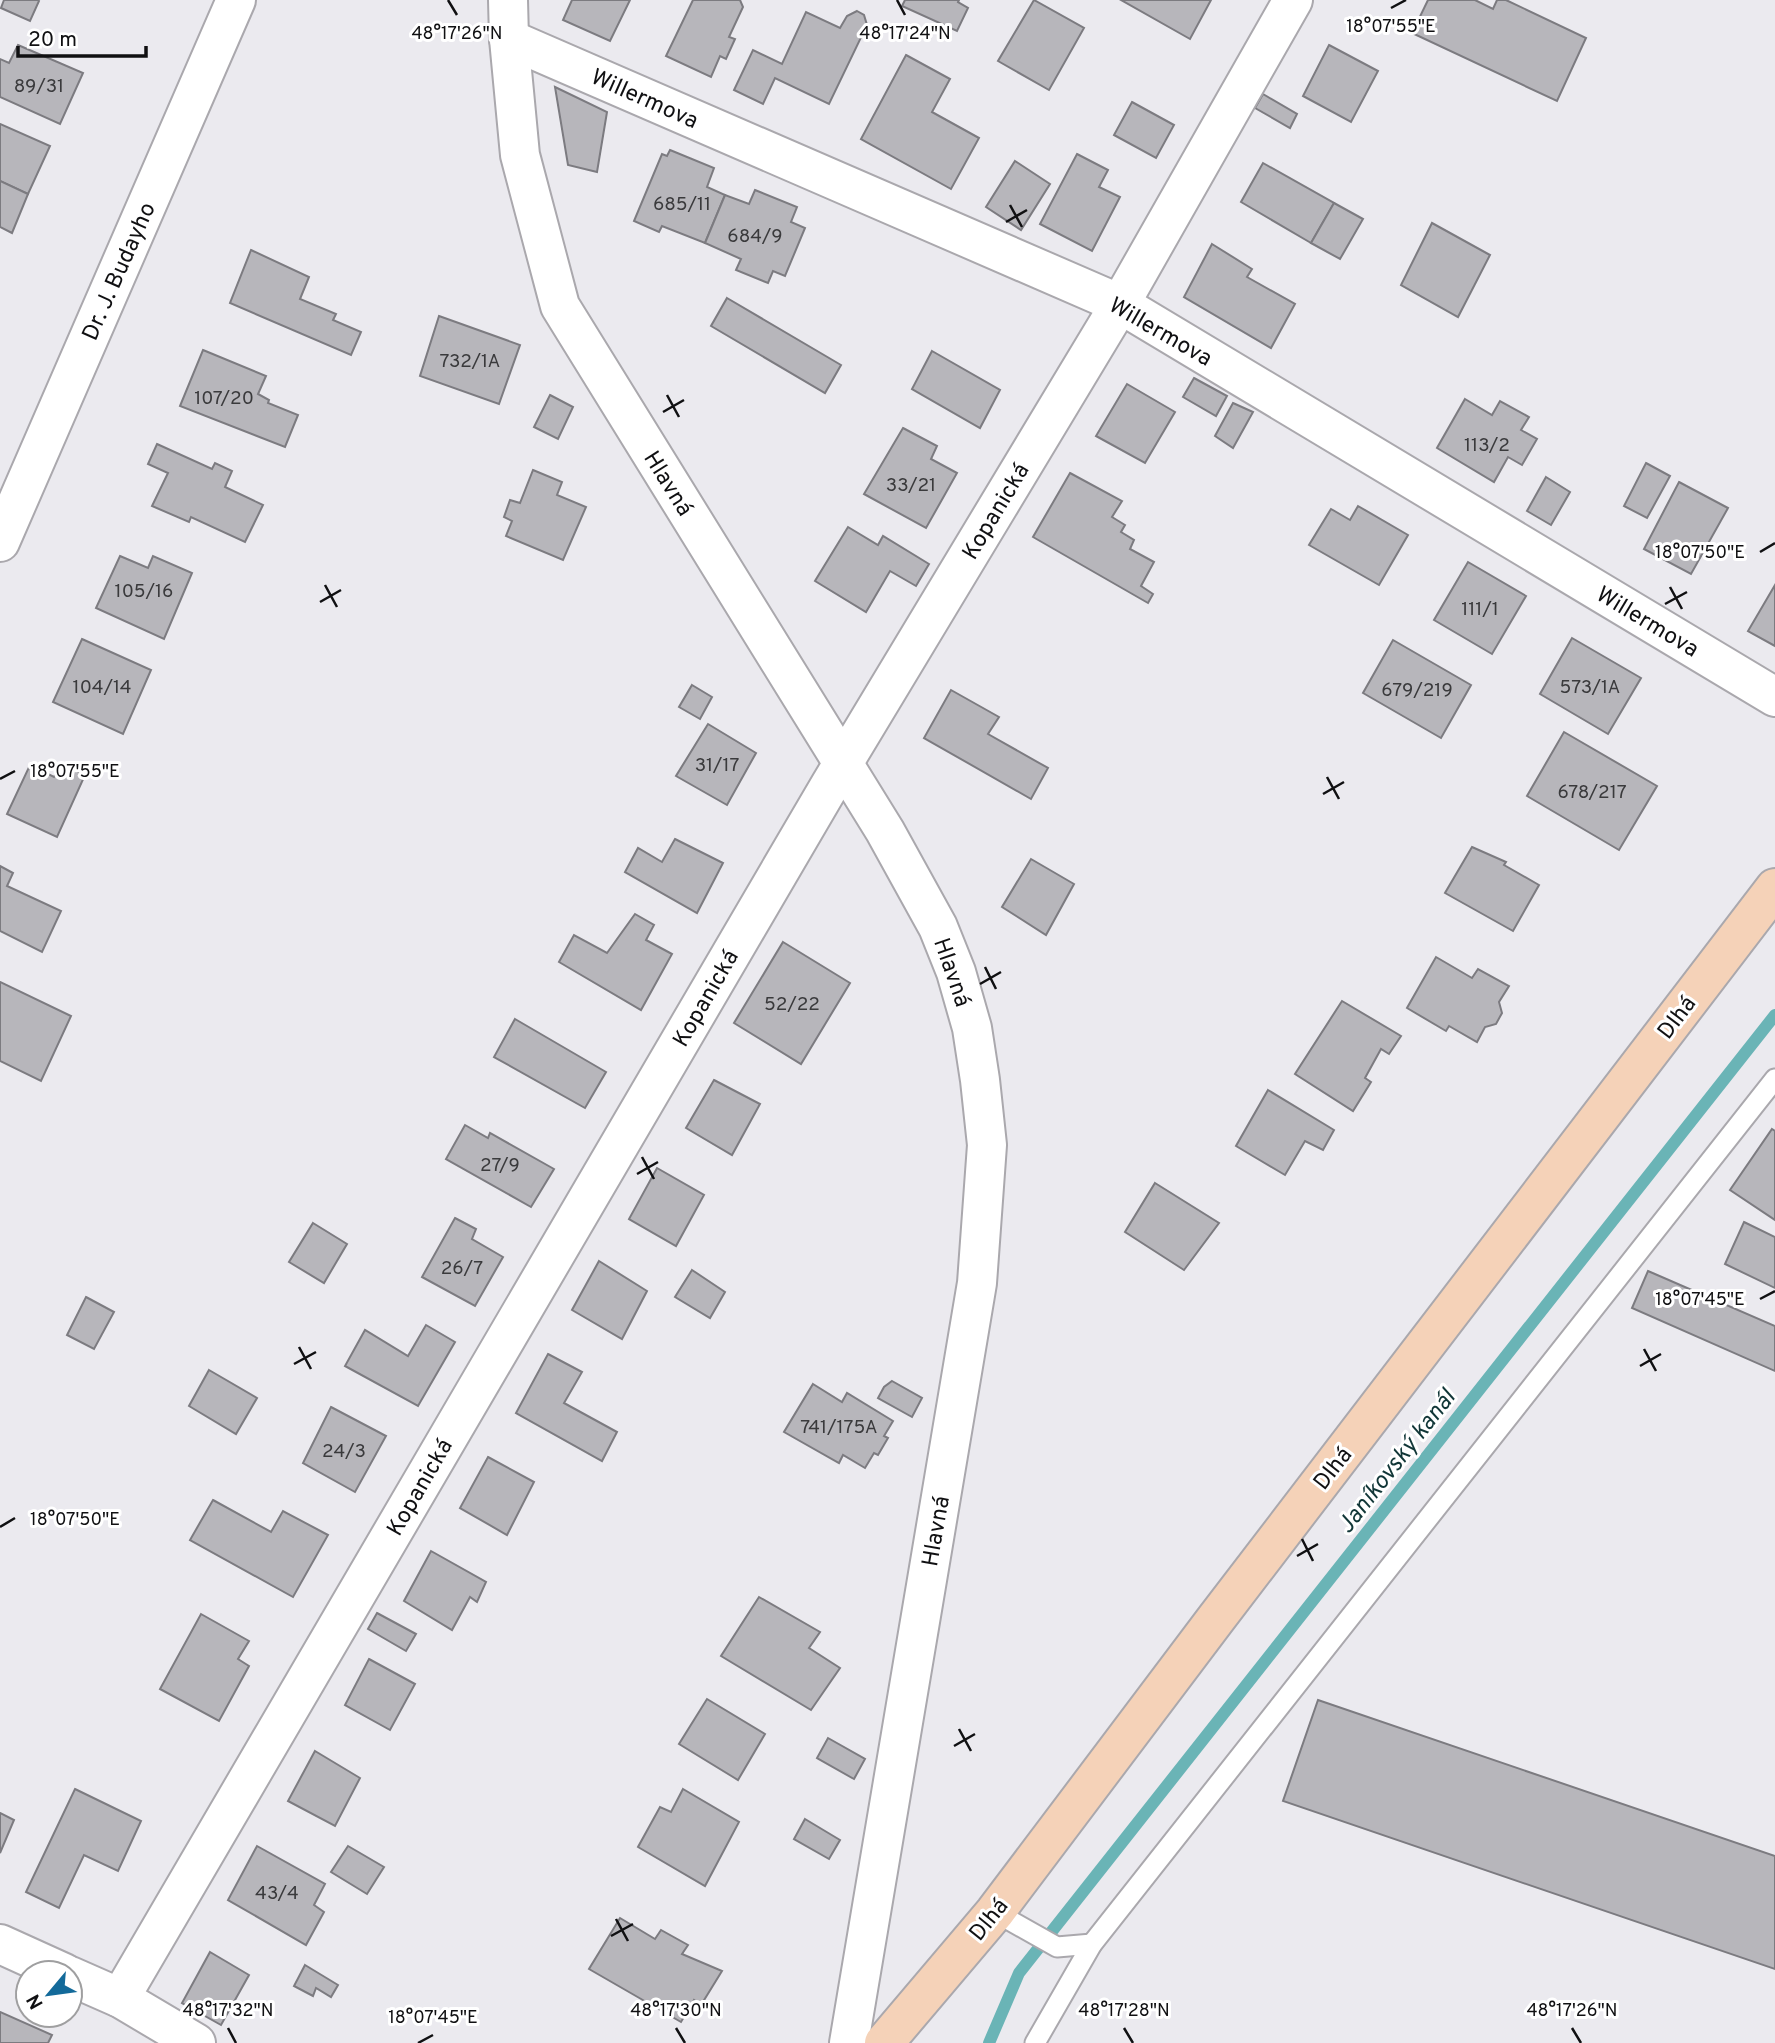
<svg xmlns="http://www.w3.org/2000/svg" width="1775" height="2043" font-family="Overpass,sans-serif">
  <rect width="100%" height="100%" fill="#ebeaef"/>
  <g fill="none" stroke-linecap="round" stroke-linejoin="round">
    <polyline stroke="#6ab4b6" stroke-width="12" points="989,2043 1019,1973 1775,1015"/>
  </g>
  <g fill="#b7b6bb" stroke="#7c7b80" stroke-width="2">
    <polygon points="4,0 38,0 39,1 30,21 1,8"/>
    <polygon points="572,0 630,0 610,41 563,20"/>
    <polygon points="693,0 740,0 743,7 729,37 735,39 726,59 720,56 711,77 666,56"/>
    <polygon points="905,0 959,0 958,2 968,8 957,31 902,6"/>
    <polygon points="1034,0 1084,28 1049,90 998,61"/>
    <polygon points="1121,0 1211,0 1190,39"/>
    <polygon points="1428,0 1475,0 1493,9 1497,0 1506,0 1586,38 1557,101 1412,33"/>
    <polygon points="857,11 864,15 867,25 829,104 775,78 763,104 734,90 753,50 782,64 806,12 840,28 847,16"/>
    <polygon points="18,45 83,73 60,124 0,97 0,59 9,63"/>
    <polygon points="1329,45 1378,71 1351,122 1303,96"/>
    <polygon points="906,55 950,79 932,112 979,138 951,189 861,139"/>
    <polygon points="555,87 607,112 597,172 568,165"/>
    <polygon points="1263,94 1297,114 1290,128 1255,108"/>
    <polygon points="1132,102 1174,125 1156,158 1114,135"/>
    <polygon points="0,124 50,146 28,194 0,181"/>
    <polygon points="670,150 714,168 707,187 725,195 705,243 662,226 659,232 634,221 662,154 667,156"/>
    <polygon points="1077,154 1108,170 1099,187 1120,197 1092,251 1040,224"/>
    <polygon points="1015,161 1050,184 1021,230 986,207"/>
    <polygon points="1263,163 1334,203 1311,243 1241,202"/>
    <polygon points="0,181 28,194 12,233 0,227"/>
    <polygon points="755,190 797,207 791,222 805,228 785,276 773,271 768,283 736,270 741,259 705,243 725,195 749,204"/>
    <polygon points="1334,203 1363,219 1340,259 1311,243"/>
    <polygon points="1432,223 1490,255 1458,317 1401,285"/>
    <polygon points="1212,244 1252,269 1247,277 1295,304 1271,348 1184,297"/>
    <polygon points="251,250 309,277 300,299 336,314 333,320 361,332 351,355 230,303"/>
    <polygon points="727,298 841,365 825,393 711,326"/>
    <polygon points="439,316 520,345 499,404 420,376"/>
    <polygon points="203,350 266,376 258,394 269,400 268,403 298,415 285,447 180,406"/>
    <polygon points="932,351 1000,390 980,428 912,389"/>
    <polygon points="1194,378 1227,396 1216,416 1183,397"/>
    <polygon points="1127,384 1175,412 1145,463 1096,436"/>
    <polygon points="550,395 573,407 558,439 534,427"/>
    <polygon points="1465,399 1492,415 1500,401 1529,417 1521,430 1537,439 1522,465 1508,457 1494,482 1437,448"/>
    <polygon points="1233,403 1253,412 1233,448 1215,436"/>
    <polygon points="903,428 937,446 931,459 957,473 926,528 864,494"/>
    <polygon points="157,444 212,469 215,463 232,471 225,487 263,505 245,542 191,517 189,522 152,506 168,473 148,464"/>
    <polygon points="1646,463 1670,476 1647,518 1624,506"/>
    <polygon points="533,470 562,482 557,495 586,507 563,560 506,536 512,521 504,517 510,500 520,503"/>
    <polygon points="1070,473 1122,501 1112,517 1125,525 1121,532 1134,540 1130,549 1154,562 1141,586 1153,594 1148,603 1033,537"/>
    <polygon points="1546,477 1570,492 1551,525 1527,511"/>
    <polygon points="1679,482 1728,508 1691,574 1644,549"/>
    <polygon points="1358,506 1408,535 1379,585 1309,545 1331,509 1350,520"/>
    <polygon points="848,527 878,545 883,536 929,564 916,586 890,571 866,612 815,581"/>
    <polygon points="120,556 148,568 153,556 192,573 164,639 96,608"/>
    <polygon points="1468,562 1526,596 1492,654 1434,620"/>
    <polygon points="1775,585 1775,646 1748,631"/>
    <polygon points="1572,638 1641,678 1608,734 1540,694"/>
    <polygon points="82,639 151,670 123,734 53,702"/>
    <polygon points="1393,640 1471,685 1441,738 1363,693"/>
    <polygon points="692,685 712,697 700,719 679,707"/>
    <polygon points="951,690 999,717 988,734 1048,768 1031,799 924,738"/>
    <polygon points="708,724 756,753 727,805 676,776"/>
    <polygon points="1564,732 1657,786 1619,850 1527,796"/>
    <polygon points="62,764 85,775 57,837 7,814 30,765 54,777"/>
    <polygon points="675,839 723,863 697,913 625,872 638,848 662,862"/>
    <polygon points="1472,847 1506,862 1504,865 1539,885 1513,931 1445,893"/>
    <polygon points="1031,859 1074,884 1046,935 1002,907"/>
    <polygon points="0,866 13,873 7,886 61,911 42,952 0,931"/>
    <polygon points="635,914 654,925 646,940 672,954 641,1010 559,962 574,935 607,953"/>
    <polygon points="783,942 850,983 801,1064 734,1023"/>
    <polygon points="1436,957 1472,978 1478,969 1509,986 1499,1002 1502,1013 1496,1024 1485,1027 1477,1042 1449,1026 1446,1031 1407,1008"/>
    <polygon points="0,982 71,1016 41,1081 0,1061"/>
    <polygon points="1342,1001 1401,1036 1389,1054 1381,1049 1365,1078 1371,1082 1353,1111 1295,1074"/>
    <polygon points="515,1019 606,1072 585,1108 494,1057"/>
    <polygon points="714,1080 760,1104 732,1155 686,1128"/>
    <polygon points="1268,1090 1334,1130 1323,1150 1305,1141 1285,1175 1236,1146"/>
    <polygon points="465,1125 488,1138 490,1133 554,1169 531,1207 446,1159"/>
    <polygon points="1772,1129 1775,1131 1775,1220 1730,1190"/>
    <polygon points="657,1168 704,1195 676,1246 629,1219"/>
    <polygon points="1155,1183 1219,1223 1184,1270 1125,1232"/>
    <polygon points="455,1218 476,1229 472,1239 503,1257 475,1306 422,1277"/>
    <polygon points="1744,1222 1775,1237 1775,1288 1725,1264"/>
    <polygon points="313,1223 347,1244 324,1283 289,1262"/>
    <polygon points="599,1261 647,1291 622,1339 572,1310"/>
    <polygon points="692,1270 725,1292 710,1318 675,1297"/>
    <polygon points="1648,1271 1775,1326 1775,1371 1632,1308"/>
    <polygon points="86,1297 114,1312 94,1349 67,1335"/>
    <polygon points="426,1325 455,1342 418,1406 345,1366 365,1330 408,1356"/>
    <polygon points="548,1354 582,1372 564,1403 617,1432 602,1461 516,1413"/>
    <polygon points="209,1370 257,1398 236,1434 189,1406"/>
    <polygon points="892,1381 922,1398 912,1417 878,1398 884,1387"/>
    <polygon points="813,1384 842,1402 847,1393 893,1421 884,1436 888,1438 878,1455 874,1453 865,1468 843,1455 839,1463 784,1432"/>
    <polygon points="331,1407 386,1436 355,1492 303,1463"/>
    <polygon points="488,1457 534,1482 507,1535 460,1508"/>
    <polygon points="213,1500 271,1532 283,1511 328,1535 293,1597 190,1540"/>
    <polygon points="431,1551 486,1582 477,1602 470,1597 452,1630 404,1601"/>
    <polygon points="759,1597 820,1632 809,1648 840,1668 811,1710 721,1656"/>
    <polygon points="377,1613 416,1634 406,1651 368,1629"/>
    <polygon points="201,1614 249,1641 238,1659 249,1666 219,1721 160,1689"/>
    <polygon points="369,1659 415,1684 390,1730 345,1705"/>
    <polygon points="707,1699 765,1734 738,1780 679,1744"/>
    <polygon points="1318,1700 1775,1856 1775,1969 1283,1801"/>
    <polygon points="828,1738 865,1759 854,1779 817,1758"/>
    <polygon points="315,1751 360,1778 335,1826 288,1801"/>
    <polygon points="75,1789 141,1821 118,1871 84,1855 59,1908 26,1892"/>
    <polygon points="683,1789 739,1822 705,1886 638,1847 660,1807 671,1812"/>
    <polygon points="0,1813 14,1820 0,1853"/>
    <polygon points="805,1819 840,1840 829,1859 794,1839"/>
    <polygon points="257,1846 325,1884 314,1905 324,1912 306,1945 228,1900"/>
    <polygon points="348,1846 384,1867 367,1894 331,1872"/>
    <polygon points="620,1918 655,1939 661,1930 688,1945 682,1954 722,1971 701,2005 694,2000 681,2022 589,1969"/>
    <polygon points="210,1952 249,1975 221,2025 182,2003"/>
    <polygon points="305,1965 338,1985 331,1997 316,1988 313,1996 294,1986"/>
    <polygon points="0,2012 52,2035 48,2043 0,2043"/>
  </g>
  <g fill="none" stroke-linecap="round" stroke-linejoin="round">
    <defs>
      <g id="lane">
        <polyline points="995,1912 1057,1947 1092,1944"/>
        <polyline points="1035,2043 1092,1944 1775,1079"/>
      </g>
      <g id="street">
        <polyline points="508,0 509,39 520,155 560,306 885,831 938,927 956,972 972,1028 980,1080 987,1145 977,1283 849,2043"/>
        <polyline points="509,39 1120,304 1775,697"/>
        <polyline points="0,542 236,0"/>
        <polyline points="0,1944 64,1973"/>
        <polyline points="70,1976 120,1998 196,2043"/>
        <polyline points="120,1998 830,785 1120,304 1293,0"/>
      </g>
      <polyline id="secondary" points="884,2043 995,1912 1215,1620 1775,888"/>
    </defs>
    <use href="#lane" stroke="#aaa8ad" stroke-width="23"/>
    <use href="#street" stroke="#aaa8ad" stroke-width="42"/>
    <use href="#secondary" stroke="#aaa8ad" stroke-width="42"/>
    <use href="#lane" stroke="#fff" stroke-width="19"/>
    <use href="#street" stroke="#fff" stroke-width="38"/>
    <use href="#secondary" stroke="#f5d2b8" stroke-width="38"/>
  </g>
  <path fill="none" stroke="#101012" stroke-width="2.5" d="M 448,0 L 457,15M 897,0 L 905,15M 1391,8 L 1406,0M 1010,205 L 1022,227M 1006,222 L 1027,210M 667,395 L 679,417M 663,412 L 684,400M 1760,552 L 1775,543M 325,585 L 337,607M 1670,587 L 1682,609M 320,602 L 341,590M 1665,604 L 1687,592M 1327,777 L 1339,799M 0,779 L 15,771M 1323,794 L 1344,782M 985,967 L 996,989M 980,984 L 1001,972M 642,1157 L 654,1179M 637,1174 L 658,1162M 1760,1299 L 1775,1291M 299,1347 L 311,1369M 1644,1349 L 1656,1371M 294,1364 L 316,1352M 1640,1366 L 1661,1354M 0,1527 L 15,1518M 1302,1539 L 1313,1561M 1297,1556 L 1318,1544M 959,1729 L 971,1751M 954,1746 L 975,1734M 616,1919 L 628,1941M 611,1936 L 633,1924M 228,2028 L 236,2043M 676,2028 L 685,2043M 1124,2028 L 1133,2043M 1572,2028 L 1581,2043M 418,2043 L 433,2035"/>
  <g text-anchor="middle" stroke-width="6" stroke-linejoin="round" paint-order="stroke">
    <g font-size="19" fill="#3a3a3c">
      <text x="39" y="92">89/31</text>
      <text x="682" y="210">685/11</text>
      <text x="755" y="242">684/9</text>
      <text x="470" y="367">732/1A</text>
      <text x="224" y="404">107/20</text>
      <text x="1487" y="451">113/2</text>
      <text x="911" y="491">33/21</text>
      <text x="144" y="597">105/16</text>
      <text x="1480" y="615">111/1</text>
      <text x="102" y="693">104/14</text>
      <text x="1590" y="693">573/1A</text>
      <text x="1417" y="696">679/219</text>
      <text x="717" y="771">31/17</text>
      <text x="1592" y="798">678/217</text>
      <text x="792" y="1010">52/22</text>
      <text x="500" y="1171">27/9</text>
      <text x="462" y="1274">26/7</text>
      <text x="839" y="1433">741/175A</text>
      <text x="344" y="1457">24/3</text>
      <text x="277" y="1899">43/4</text>
    </g>
    <g font-size="23" fill="#101012" stroke="#fff">
      <text transform="translate(645 98) rotate(24)" y="8">Willermova</text>
      <text transform="translate(118 271) rotate(-66)" y="8">Dr. J. Budayho</text>
      <text transform="translate(1161 331) rotate(30)" y="8">Willermova</text>
      <text transform="translate(669 483) rotate(58)" y="8">Hlavná</text>
      <text transform="translate(995 511) rotate(-59)" y="8">Kopanická</text>
      <text transform="translate(1648 621) rotate(31)" y="8">Willermova</text>
      <text transform="translate(953 972) rotate(71)" y="8">Hlavná</text>
      <text transform="translate(705 998) rotate(-60)" y="8">Kopanická</text>
      <text transform="translate(1676 1017) rotate(-53)" y="8">Dlhá</text>
      <text transform="translate(1332 1468) rotate(-52)" y="8">Dlhá</text>
      <text transform="translate(419 1487) rotate(-60)" y="8">Kopanická</text>
      <text transform="translate(935 1531) rotate(-80)" y="8">Hlavná</text>
      <text transform="translate(988 1919) rotate(-51)" y="8">Dlhá</text>
    </g>
    <g font-size="24" font-style="italic" fill="#113637" stroke="#fff">
      <text transform="translate(1396 1461) rotate(-52)" y="8">Janíkovský kanál</text>
    </g>
  </g>
  <g font-size="18" text-anchor="middle" fill="#101012" stroke="#fff" stroke-width="6" stroke-linejoin="round" paint-order="stroke">
    <text x="1391" y="32">18°07'55"E</text>
    <text x="457" y="39">48°17'26"N</text>
    <text x="905" y="39">48°17'24"N</text>
    <text x="1700" y="558">18°07'50"E</text>
    <text x="75" y="777">18°07'55"E</text>
    <text x="1700" y="1305">18°07'45"E</text>
    <text x="75" y="1525">18°07'50"E</text>
    <text x="228" y="2016">48°17'32"N</text>
    <text x="676" y="2016">48°17'30"N</text>
    <text x="1124" y="2016">48°17'28"N</text>
    <text x="1572" y="2016">48°17'26"N</text>
    <text x="433" y="2023">18°07'45"E</text>
  </g>
  <g transform="translate(49 1994) rotate(241)"><circle r="33" fill="#ffffff" stroke="#9f9fa0" stroke-width="2"/>
  <path d="M0-5L12 26L0 18L-12 26Z" fill="#136a9a"/>
  <text y="-10" font-size="19" font-weight="bold" text-anchor="middle" fill="#101012">N</text>
  </g>
  <path d="M18 46v10h128v-10" fill="none" stroke="#101012" stroke-width="3.5"/>
  <text x="28" y="46" font-size="21" fill="#101012" stroke="#ffffff" stroke-width="5" paint-order="stroke">20 m</text>
</svg>
